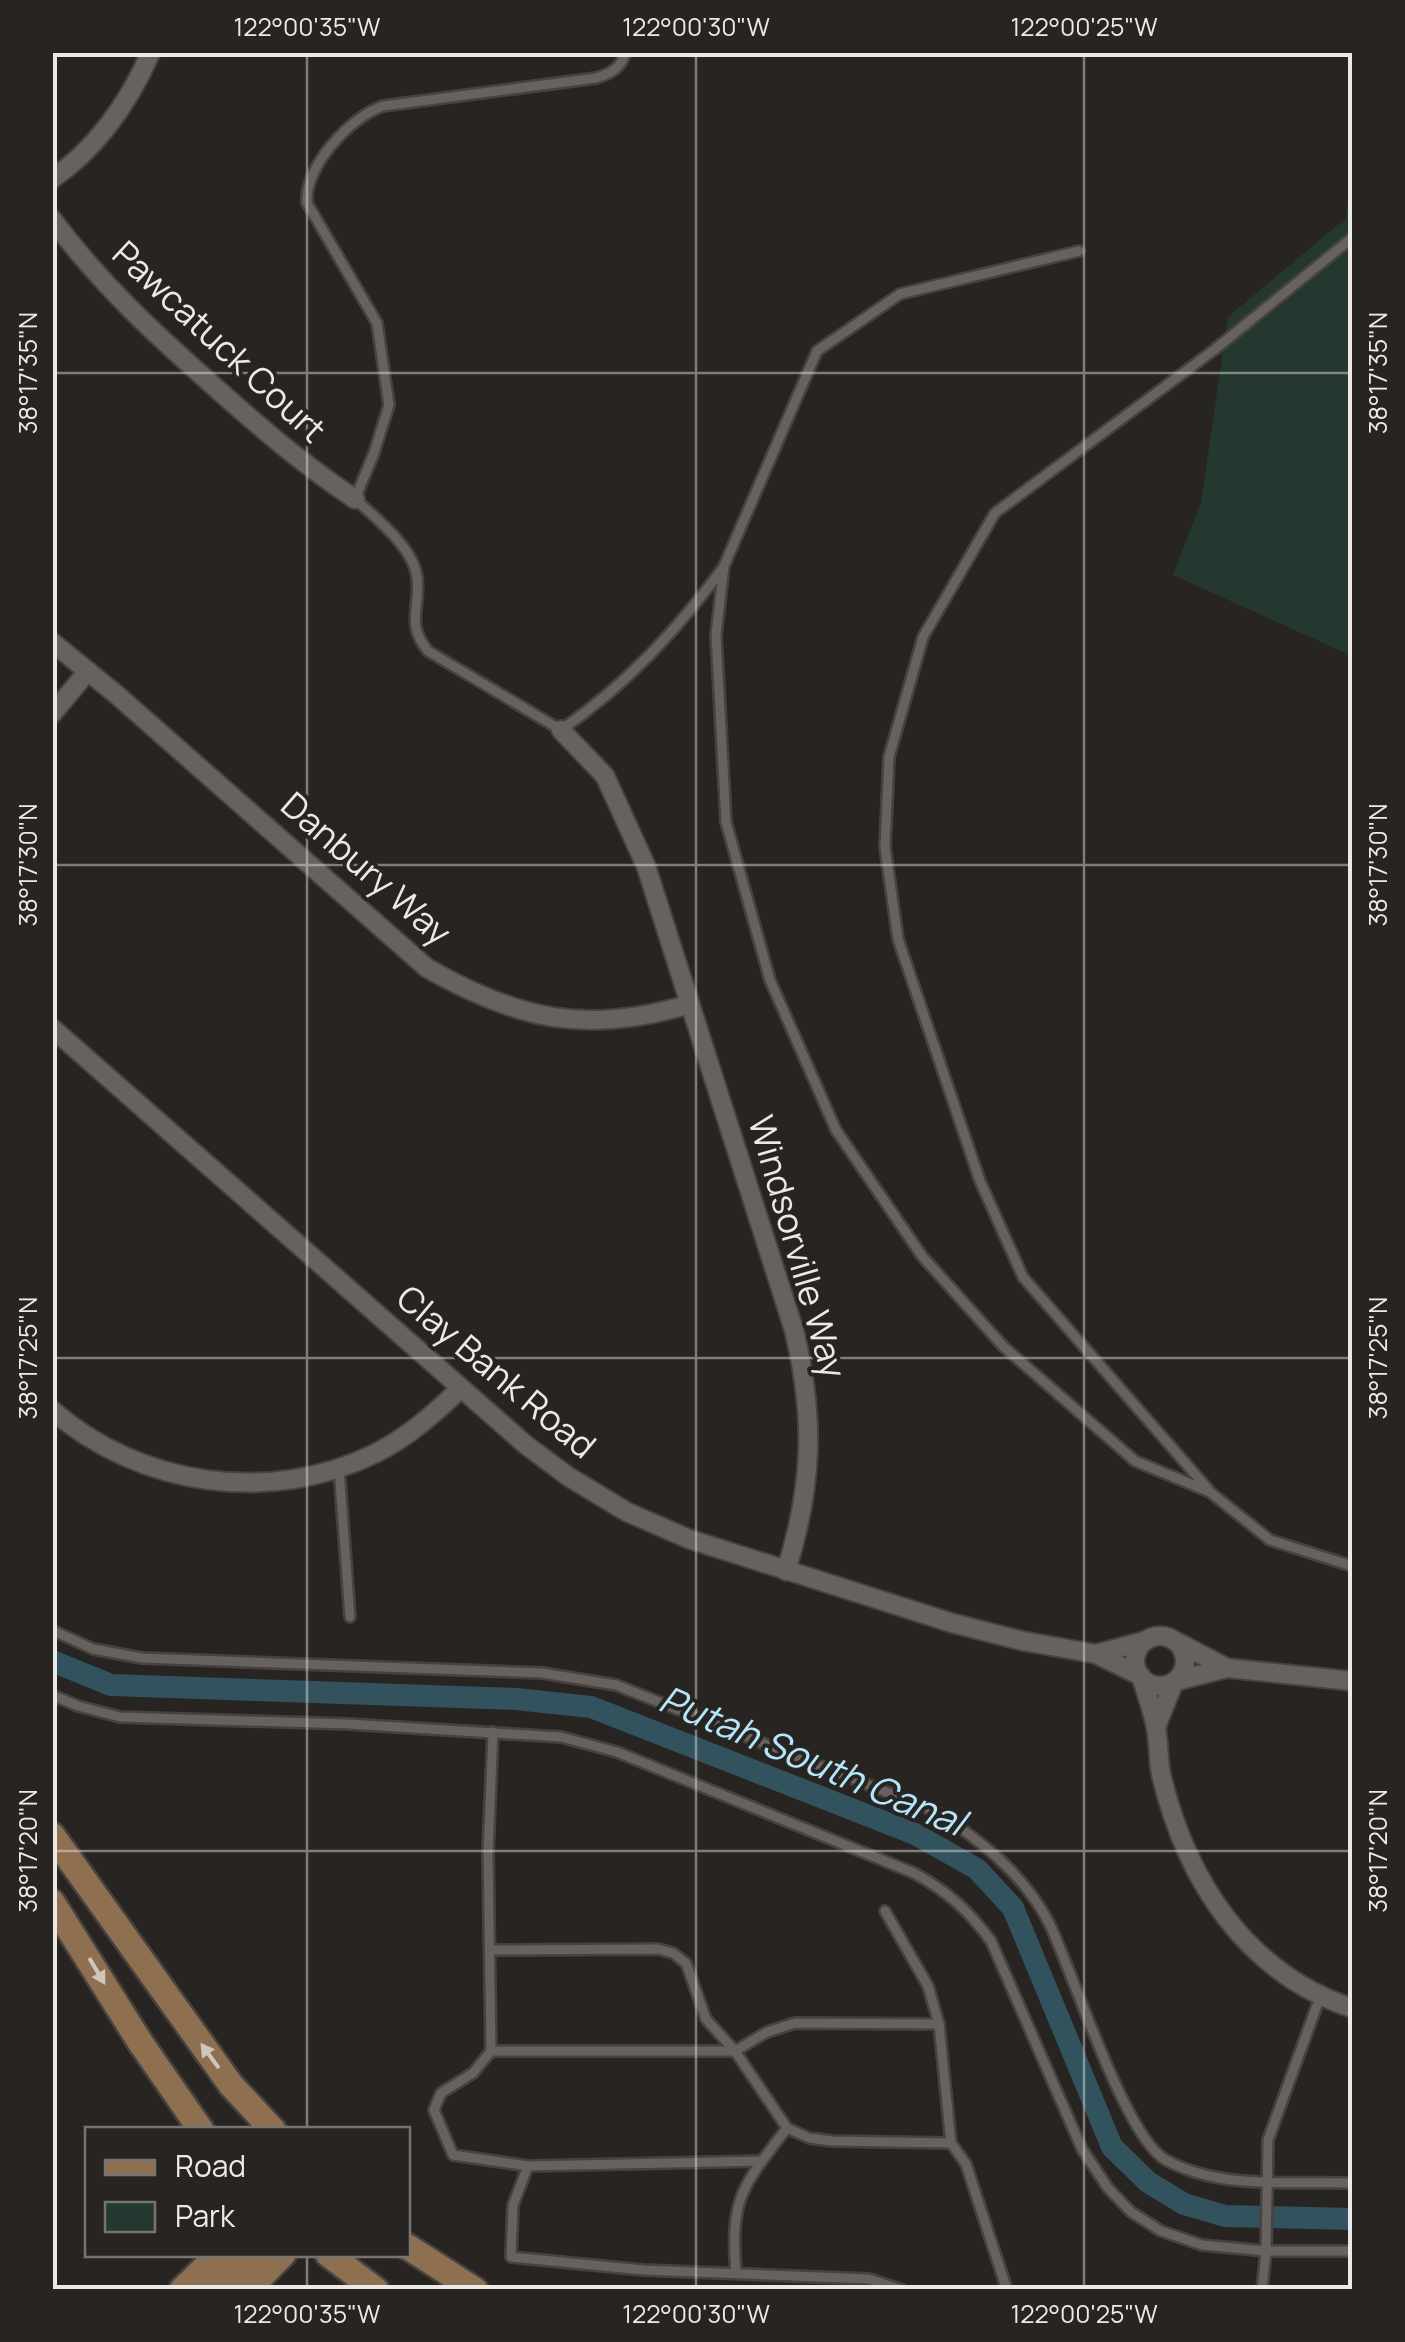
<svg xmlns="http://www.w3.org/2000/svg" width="1405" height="2342" font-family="Manrope,sans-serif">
  <rect width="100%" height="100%" fill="#282421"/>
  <polygon fill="#25382f" points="1352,157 1352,656 1173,575 1201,502 1228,317 1346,218"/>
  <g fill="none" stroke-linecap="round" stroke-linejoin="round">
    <polyline stroke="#32525e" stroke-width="22" points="52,1661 111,1685 516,1699 591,1707 915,1834 977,1869 1013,1908 1112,2147 1148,2182 1184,2204 1225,2216 1352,2219"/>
    <defs>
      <g id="lane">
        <path d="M 626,52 C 621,68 612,73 596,78 L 383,106 C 350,117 304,167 307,203 L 377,323 L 389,405 L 374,453 L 355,499 C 376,518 413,547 417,577 C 421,608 405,623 428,651 L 561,730 C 627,684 675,632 723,568"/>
        <polyline points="1079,251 900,294 817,351 724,566 716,635 726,822 770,980 836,1130 922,1256 1004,1347 1135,1461 1210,1492 1270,1540 1352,1566"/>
        <polyline points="339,1468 350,1617"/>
        <polyline points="1208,1489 1023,1277 980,1181 898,939 885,847 889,757 923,637 995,513 1214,350 1352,238"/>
        <path d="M 52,1630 L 93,1649 L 142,1658 L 542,1673 L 616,1685 L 937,1812 C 981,1841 1024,1874 1049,1923 C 1073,1972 1125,2138 1166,2160 C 1220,2190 1292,2181 1352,2183"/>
        <path d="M 52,1695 L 78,1706 L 120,1717 L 348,1724 L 561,1737 L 617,1752 L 914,1873 C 947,1891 969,1911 991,1941 L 1082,2149 L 1108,2188 L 1131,2212 L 1161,2231 L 1202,2245 L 1266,2251 L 1352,2251"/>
        <polyline points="493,1732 488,1853 491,2051 473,2073 441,2093 434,2110 453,2155 528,2166 761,2161"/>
        <polyline points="885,1911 928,1986 939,2024 951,2143 966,2164 1007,2290"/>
        <polyline points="490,1950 658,1949 673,1953 686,1963 706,2019 735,2051 787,2128 809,2138 832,2141 951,2143"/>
        <polyline points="491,2051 735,2051 767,2032 795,2023 939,2024"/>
        <polyline points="528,2166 513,2205 511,2257 643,2270 869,2279 902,2290"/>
        <path d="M 736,2273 C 730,2197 742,2187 787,2128"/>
        <polyline points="1262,2290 1266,2251 1268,2140 1320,1997"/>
      </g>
      <g id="street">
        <path d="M 52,179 C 97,148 129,102 151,52"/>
        <path d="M 52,219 C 103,287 155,334 217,389 C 262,429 305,466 355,499"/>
        <path d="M 52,642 L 117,695 L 427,968 C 518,1020 587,1035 690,1004"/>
        <polyline points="52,714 88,671"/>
        <path d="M 561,730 L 605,776 L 646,866 L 794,1330 C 815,1417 813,1485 786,1571"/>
        <polyline points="52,1028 526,1445 569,1477 627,1512 689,1539 952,1623 1023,1641 1096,1654 1139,1675"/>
        <path d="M 52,1410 C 140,1487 271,1505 376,1453 C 408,1437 435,1413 461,1388"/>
        <circle cx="1160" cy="1661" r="25"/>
        <polyline points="1179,1643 1227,1668"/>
        <polyline points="1096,1654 1145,1641"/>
        <path d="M 1141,1676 C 1146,1693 1153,1711 1156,1728 C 1159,1743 1158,1759 1161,1774 C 1186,1880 1246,1973 1352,2008"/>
        <polyline points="1176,1681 1227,1668 1352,1681"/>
        <polyline points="1156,1727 1174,1682"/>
      </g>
      <g id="secondary">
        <polyline points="52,1835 231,2085 273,2130"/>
        <polyline points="52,1902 140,2042 201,2130"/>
        <polyline points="408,2247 475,2290"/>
        <polyline points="328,2254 376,2290"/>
        <polyline points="182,2290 219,2254"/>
        <polyline points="214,2290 250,2254"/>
        <polyline points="248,2290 283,2254"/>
      </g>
    </defs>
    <use href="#lane" stroke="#46423f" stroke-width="14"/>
    <use href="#street" stroke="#46423f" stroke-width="22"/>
    <use href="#secondary" stroke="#46423f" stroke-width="30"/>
    <use href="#lane" stroke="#67625e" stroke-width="9"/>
    <use href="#street" stroke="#67625e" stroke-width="18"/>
    <use href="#secondary" stroke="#8e7051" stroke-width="25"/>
  </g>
  <defs><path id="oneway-solid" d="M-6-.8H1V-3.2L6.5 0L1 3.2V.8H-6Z" transform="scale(2.5)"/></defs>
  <g fill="#d0c5ba">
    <use href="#oneway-solid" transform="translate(97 1971) rotate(59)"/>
    <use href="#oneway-solid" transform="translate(210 2056) rotate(-126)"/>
  </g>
  <path fill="none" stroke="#ece9e7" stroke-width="2.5" stroke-opacity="0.45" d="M 307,52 L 307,2130M 696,52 L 696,2290M 1084,52 L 1084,2290M 52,373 L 1352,373M 52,865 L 1352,865M 52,1358 L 1352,1358M 52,1851 L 1352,1851M 307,2254 L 307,2290"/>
  <g text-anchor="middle" stroke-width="8" stroke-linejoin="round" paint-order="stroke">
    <g font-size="35" fill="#ece9e7" stroke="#282421">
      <text transform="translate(219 342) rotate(43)" y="12">Pawcatuck Court</text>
      <text transform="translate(366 869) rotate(41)" y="12">Danbury Way</text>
      <text transform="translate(797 1247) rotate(74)" y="12">Windsorville Way</text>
      <text transform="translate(496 1372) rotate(40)" y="12">Clay Bank Road</text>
    </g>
    <g font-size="38" font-style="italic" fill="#b4e6fa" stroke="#282421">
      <text transform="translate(812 1761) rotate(23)" y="13">Putah South Canal</text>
    </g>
  </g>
  <rect width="1405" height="2342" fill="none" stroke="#282421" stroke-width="110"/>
  <rect x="85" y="2127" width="325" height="130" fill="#282421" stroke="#767370" stroke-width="2.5"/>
  <rect x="105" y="2160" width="50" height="15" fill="#8e7051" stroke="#767370" stroke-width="2.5"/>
  <text x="175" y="2177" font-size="30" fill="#ece9e7">Road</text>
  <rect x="105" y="2202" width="50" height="30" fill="#25382f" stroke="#767370" stroke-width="2.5"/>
  <text x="175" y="2227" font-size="30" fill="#ece9e7">Park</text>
  <rect x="55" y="55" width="1295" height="2232" fill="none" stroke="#ece9e7" stroke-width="4"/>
  <g font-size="25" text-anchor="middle" fill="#ece9e7">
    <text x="307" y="36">122°00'35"W</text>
    <text x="696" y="36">122°00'30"W</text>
    <text x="1084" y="36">122°00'25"W</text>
    <text transform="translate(28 373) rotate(-90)" y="9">38°17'35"N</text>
    <text transform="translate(1378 373) rotate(-90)" y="9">38°17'35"N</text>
    <text transform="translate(28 865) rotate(-90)" y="9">38°17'30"N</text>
    <text transform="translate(1378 865) rotate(-90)" y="9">38°17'30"N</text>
    <text transform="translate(28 1358) rotate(-90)" y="9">38°17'25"N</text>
    <text transform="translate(1378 1358) rotate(-90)" y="9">38°17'25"N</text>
    <text transform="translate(28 1851) rotate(-90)" y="9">38°17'20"N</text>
    <text transform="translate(1378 1851) rotate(-90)" y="9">38°17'20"N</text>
    <text x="307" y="2323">122°00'35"W</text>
    <text x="696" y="2323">122°00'30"W</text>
    <text x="1084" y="2323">122°00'25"W</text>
  </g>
</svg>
